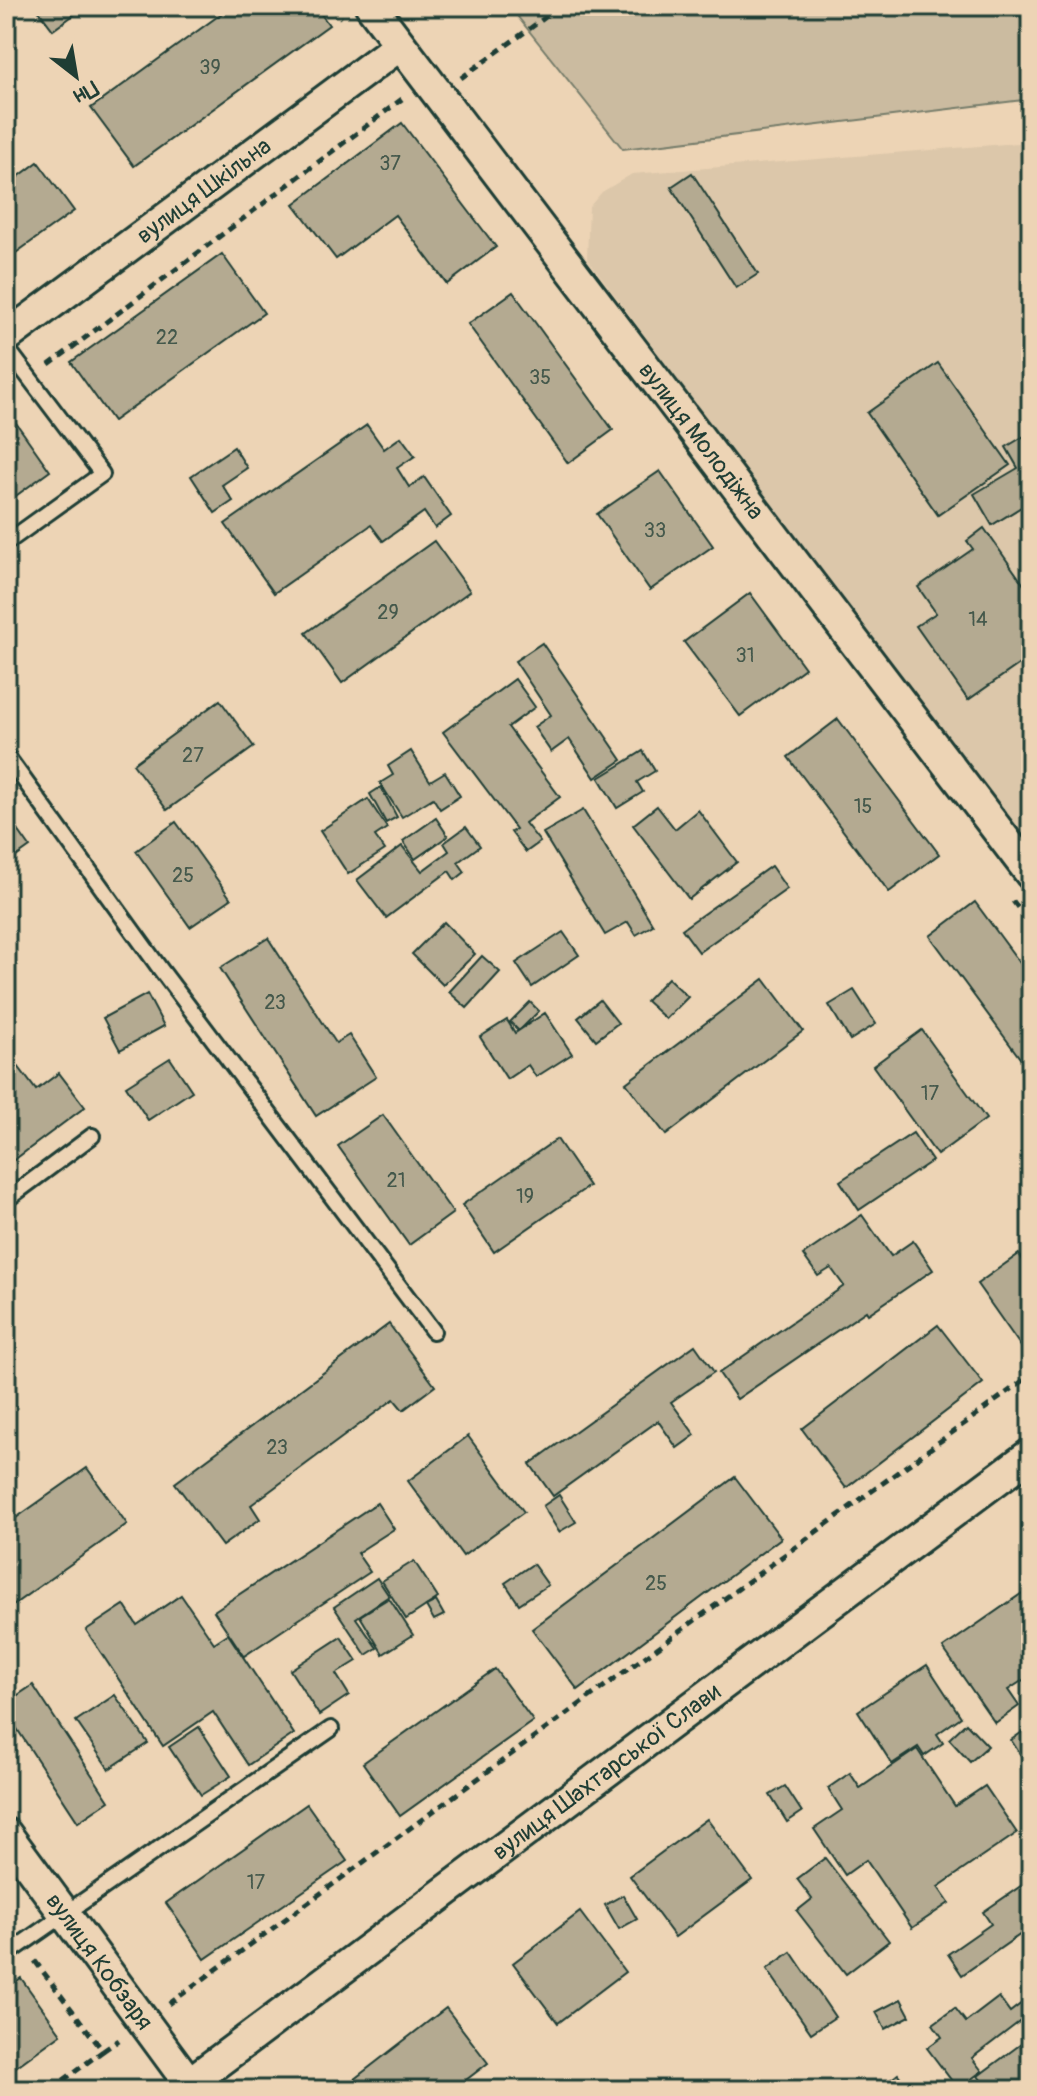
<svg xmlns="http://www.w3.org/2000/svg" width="1037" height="2096" font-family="Pangolin,sans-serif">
  <rect width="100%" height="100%" fill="#edd4b5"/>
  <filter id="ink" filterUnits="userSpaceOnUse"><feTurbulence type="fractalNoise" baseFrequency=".0125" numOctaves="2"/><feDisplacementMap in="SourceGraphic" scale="16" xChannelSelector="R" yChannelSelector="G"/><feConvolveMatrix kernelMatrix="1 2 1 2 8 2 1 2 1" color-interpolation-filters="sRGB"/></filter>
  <g filter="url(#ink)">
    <polygon fill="#dcc7aa" points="1031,142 1031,847 764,496 587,258 589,207 602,192 632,174"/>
    <polygon fill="#cbbba0" stroke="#757c6a" stroke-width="2" points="532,6 1031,6 1031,99 623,149 518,17"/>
    <g fill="#b4aa91" stroke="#1f3d34" stroke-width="2">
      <polygon points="35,6 86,6 53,30"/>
      <polygon points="232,6 315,6 329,25 134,166 91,108"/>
      <polygon points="402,123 496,247 447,284 395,215 336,259 294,204"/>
      <polygon points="38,162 74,211 6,260 6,186"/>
      <polygon points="692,173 758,274 736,288 671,187"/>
      <polygon points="222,254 264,313 113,421 71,362"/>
      <polygon points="513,292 613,430 568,463 468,324"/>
      <polygon points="938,363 1010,465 938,515 867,413"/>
      <polygon points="14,420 50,471 6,503 6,426"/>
      <polygon points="367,425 384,449 401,437 415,456 397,468 409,487 424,477 451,516 435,528 424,512 383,541 371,525 274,593 225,524"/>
      <polygon points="1031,432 1031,501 992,525 974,494 1018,468 1006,447"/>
      <polygon points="234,447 247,468 222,485 233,501 215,513 191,476"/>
      <polygon points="660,471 713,546 650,590 597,514"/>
      <polygon points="984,528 1031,595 1031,656 968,700 916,626 936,613 918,587 973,549 967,541"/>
      <polygon points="434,541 470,591 342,683 306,633"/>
      <polygon points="750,593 805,668 740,716 684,642"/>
      <polygon points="542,643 622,760 595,778 569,739 551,752 534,727 551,715 515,661"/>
      <polygon points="515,679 535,707 508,727 560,797 525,823 540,842 526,852 511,832 516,829 443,732"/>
      <polygon points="220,700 254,747 167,810 133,764"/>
      <polygon points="838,719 939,854 889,892 788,757"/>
      <polygon points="411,751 430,781 445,772 460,796 440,809 433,798 402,817 380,783 393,775 388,766"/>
      <polygon points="643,751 655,771 637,782 643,792 617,808 599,778"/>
      <polygon points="381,787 397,817 386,823 370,794"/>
      <polygon points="368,799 387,828 375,836 385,850 348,874 320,831"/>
      <polygon points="657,806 675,829 698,810 737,862 689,899 633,825"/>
      <polygon points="583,810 653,925 636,935 628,922 605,935 543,833"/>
      <polygon points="6,813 30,847 6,864"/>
      <polygon points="436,818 448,836 415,859 403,841"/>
      <polygon points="176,822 231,899 190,927 136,851"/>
      <polygon points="466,827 480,846 458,862 465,872 455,880 449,871 386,918 357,880 402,846 422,871 449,851 444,843"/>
      <polygon points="771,866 787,889 699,952 682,929"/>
      <polygon points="975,902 1031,978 1031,1073 930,936"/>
      <polygon points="444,922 475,954 443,985 412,954"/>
      <polygon points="563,932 579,955 532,987 516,963"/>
      <polygon points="268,938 336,1043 349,1035 376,1077 316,1116 220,968"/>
      <polygon points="482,956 500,972 467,1008 449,992"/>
      <polygon points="668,978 688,997 666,1019 646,1001"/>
      <polygon points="764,979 803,1031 666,1135 626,1083"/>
      <polygon points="854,990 876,1024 850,1040 829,1005"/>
      <polygon points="147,994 164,1026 120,1050 103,1018"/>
      <polygon points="600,1000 618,1023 596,1040 578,1018"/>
      <polygon points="530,1002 539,1011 519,1031 510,1022"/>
      <polygon points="545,1013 572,1054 536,1077 528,1065 507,1079 480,1037 507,1020 515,1033"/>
      <polygon points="922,1030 986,1119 937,1155 873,1066"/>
      <polygon points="6,1050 36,1090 59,1073 85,1107 6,1166"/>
      <polygon points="170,1058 192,1091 148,1120 126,1086"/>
      <polygon points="383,1115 453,1213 409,1245 338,1146"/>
      <polygon points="913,1133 932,1161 859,1210 840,1181"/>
      <polygon points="557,1139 589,1186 494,1252 462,1205"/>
      <polygon points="862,1215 891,1256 913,1241 933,1270 868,1314 866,1311 737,1399 719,1373 844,1286 831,1268 818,1276 803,1255"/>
      <polygon points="1019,1254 1027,1266 1031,1263 1031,1342 1022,1348 977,1284"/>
      <polygon points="389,1324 435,1386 403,1410 394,1399 251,1505 260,1519 222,1546 175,1483"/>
      <polygon points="938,1325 983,1383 846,1488 802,1429"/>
      <polygon points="695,1345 714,1372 671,1402 695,1435 677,1448 658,1421 553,1496 530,1464"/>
      <polygon points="468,1436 524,1512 463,1556 408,1481"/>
      <polygon points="87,1468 127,1524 6,1610 6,1525"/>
      <polygon points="735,1477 781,1538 578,1690 532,1629"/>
      <polygon points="559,1495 576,1522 559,1532 543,1506"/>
      <polygon points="377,1503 394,1529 357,1553 370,1572 244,1656 214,1611"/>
      <polygon points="414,1561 438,1598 406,1619 382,1581"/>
      <polygon points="533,1564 548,1585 519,1604 505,1583"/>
      <polygon points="377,1578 389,1596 356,1618 377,1648 366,1655 334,1607"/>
      <polygon points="1031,1587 1031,1675 1008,1690 1019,1706 995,1723 943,1648"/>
      <polygon points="181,1595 214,1643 228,1634 294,1734 248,1765 213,1712 163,1746 86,1630 124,1605 137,1625"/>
      <polygon points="389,1598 413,1635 383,1654 360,1616"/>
      <polygon points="436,1601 444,1615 434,1620 426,1606"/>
      <polygon points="341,1637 357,1661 336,1674 349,1695 319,1715 290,1670"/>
      <polygon points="927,1665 961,1717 937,1734 943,1743 924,1756 918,1747 892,1764 858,1711"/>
      <polygon points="495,1669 533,1721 400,1816 363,1763"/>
      <polygon points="33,1685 109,1801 78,1822 6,1712 6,1703"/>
      <polygon points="115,1695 148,1743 109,1769 76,1721"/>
      <polygon points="966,1723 988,1746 970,1762 949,1739"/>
      <polygon points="1031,1726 1031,1771 1011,1740"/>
      <polygon points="199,1727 231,1776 201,1795 169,1747"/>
      <polygon points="917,1749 955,1806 985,1786 1017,1833 938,1887 949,1903 912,1928 866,1860 845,1875 814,1829 842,1810 828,1788 850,1773 860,1788"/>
      <polygon points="785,1786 802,1812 787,1822 770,1795"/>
      <polygon points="307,1804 347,1861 205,1959 166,1903"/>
      <polygon points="707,1819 752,1880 675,1937 630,1876"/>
      <polygon points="825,1858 889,1941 846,1974 797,1911 812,1899 797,1879"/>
      <polygon points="1031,1879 1031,1927 962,1975 948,1954 991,1924 983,1912"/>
      <polygon points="623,1895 637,1919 619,1929 605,1905"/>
      <polygon points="580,1912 625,1972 558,2023 513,1963"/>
      <polygon points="791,1952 835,2017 811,2033 767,1969"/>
      <polygon points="21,1978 61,2034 6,2074 6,1989"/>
      <polygon points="1031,1996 1031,2027 1023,2019 972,2058 982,2071 958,2089 927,2048 942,2037 933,2024 955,2008 966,2022 999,1997 1010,2012"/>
      <polygon points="901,1999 910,2016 885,2029 876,2012"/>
      <polygon points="446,2008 488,2063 453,2090 340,2090"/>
      <polygon points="1025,2041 1031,2048 1031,2090 989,2090 978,2076"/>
      <polygon points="898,2074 910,2090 878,2090"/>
    </g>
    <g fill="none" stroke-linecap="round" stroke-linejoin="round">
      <defs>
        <g id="lane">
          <polyline points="6,347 102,474 6,543"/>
          <polyline points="6,755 161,970 433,1331"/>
          <polyline points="6,1200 92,1136"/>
          <polyline points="6,1955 331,1729"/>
        </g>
        <g id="street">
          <path id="s1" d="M 371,6 L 1031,874"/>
          <path id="s2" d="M 6,337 L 400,45"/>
          <path id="s3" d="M 6,1834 L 194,2090"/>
          <path id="s4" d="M 180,2090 L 1031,1454"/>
        </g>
      </defs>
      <use href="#lane" stroke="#1f3d34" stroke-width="20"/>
      <use href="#street" stroke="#1f3d34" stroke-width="36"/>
      <g stroke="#1f3d34" stroke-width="5" stroke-dasharray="8 6" stroke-linecap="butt">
        <polyline points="332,6 341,18"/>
        <polyline points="461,78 561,6"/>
        <polyline points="49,365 402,99"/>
        <polyline points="1013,901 1031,925"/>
        <polyline points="35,1961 103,2051 50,2090"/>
        <polyline points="169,2004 1031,1375"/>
        <polyline points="103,2051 119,2040"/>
      </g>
      <use href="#lane" stroke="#edd4b5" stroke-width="14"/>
      <use href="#street" stroke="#edd4b5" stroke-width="30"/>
    </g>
  </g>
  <g text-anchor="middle" stroke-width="7" stroke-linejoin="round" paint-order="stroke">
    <g font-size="20" fill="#44584b">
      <text x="210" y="74">39</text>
      <text x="390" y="170">37</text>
      <text x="167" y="344">22</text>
      <text x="540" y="384">35</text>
      <text x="655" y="537">33</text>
      <text x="388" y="619">29</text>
      <text x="978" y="626">14</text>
      <text x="745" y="662">31</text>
      <text x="193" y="762">27</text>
      <text x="863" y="813">15</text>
      <text x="183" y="882">25</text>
      <text x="275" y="1009">23</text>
      <text x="930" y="1100">17</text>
      <text x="396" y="1187">21</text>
      <text x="525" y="1203">19</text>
      <text x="277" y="1454">23</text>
      <text x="656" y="1590">25</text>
      <text x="256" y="1889">17</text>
    </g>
    <g font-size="24" fill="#1f3d34" stroke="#edd4b5">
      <text dy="8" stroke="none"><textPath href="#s2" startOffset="246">вулиця Шкільна</textPath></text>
      <text dy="8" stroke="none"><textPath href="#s1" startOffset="546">вулиця Молодіжна</textPath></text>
      <text dy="8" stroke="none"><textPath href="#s4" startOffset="532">вулиця Шахтарської Слави</textPath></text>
      <text dy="8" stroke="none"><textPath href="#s3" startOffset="158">вулиця Кобзаря</textPath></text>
    </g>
  </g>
  <rect width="1037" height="2096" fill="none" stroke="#edd4b5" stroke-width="32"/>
  <rect x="16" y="16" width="1005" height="2064" fill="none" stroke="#1f3d34" stroke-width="3" filter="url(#ink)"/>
  <g transform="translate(76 76) rotate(149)" stroke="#edd4b5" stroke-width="6" paint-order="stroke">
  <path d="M0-6L14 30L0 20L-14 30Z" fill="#1f3d34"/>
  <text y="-12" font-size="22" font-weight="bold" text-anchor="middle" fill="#1f3d34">Пн</text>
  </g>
</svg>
